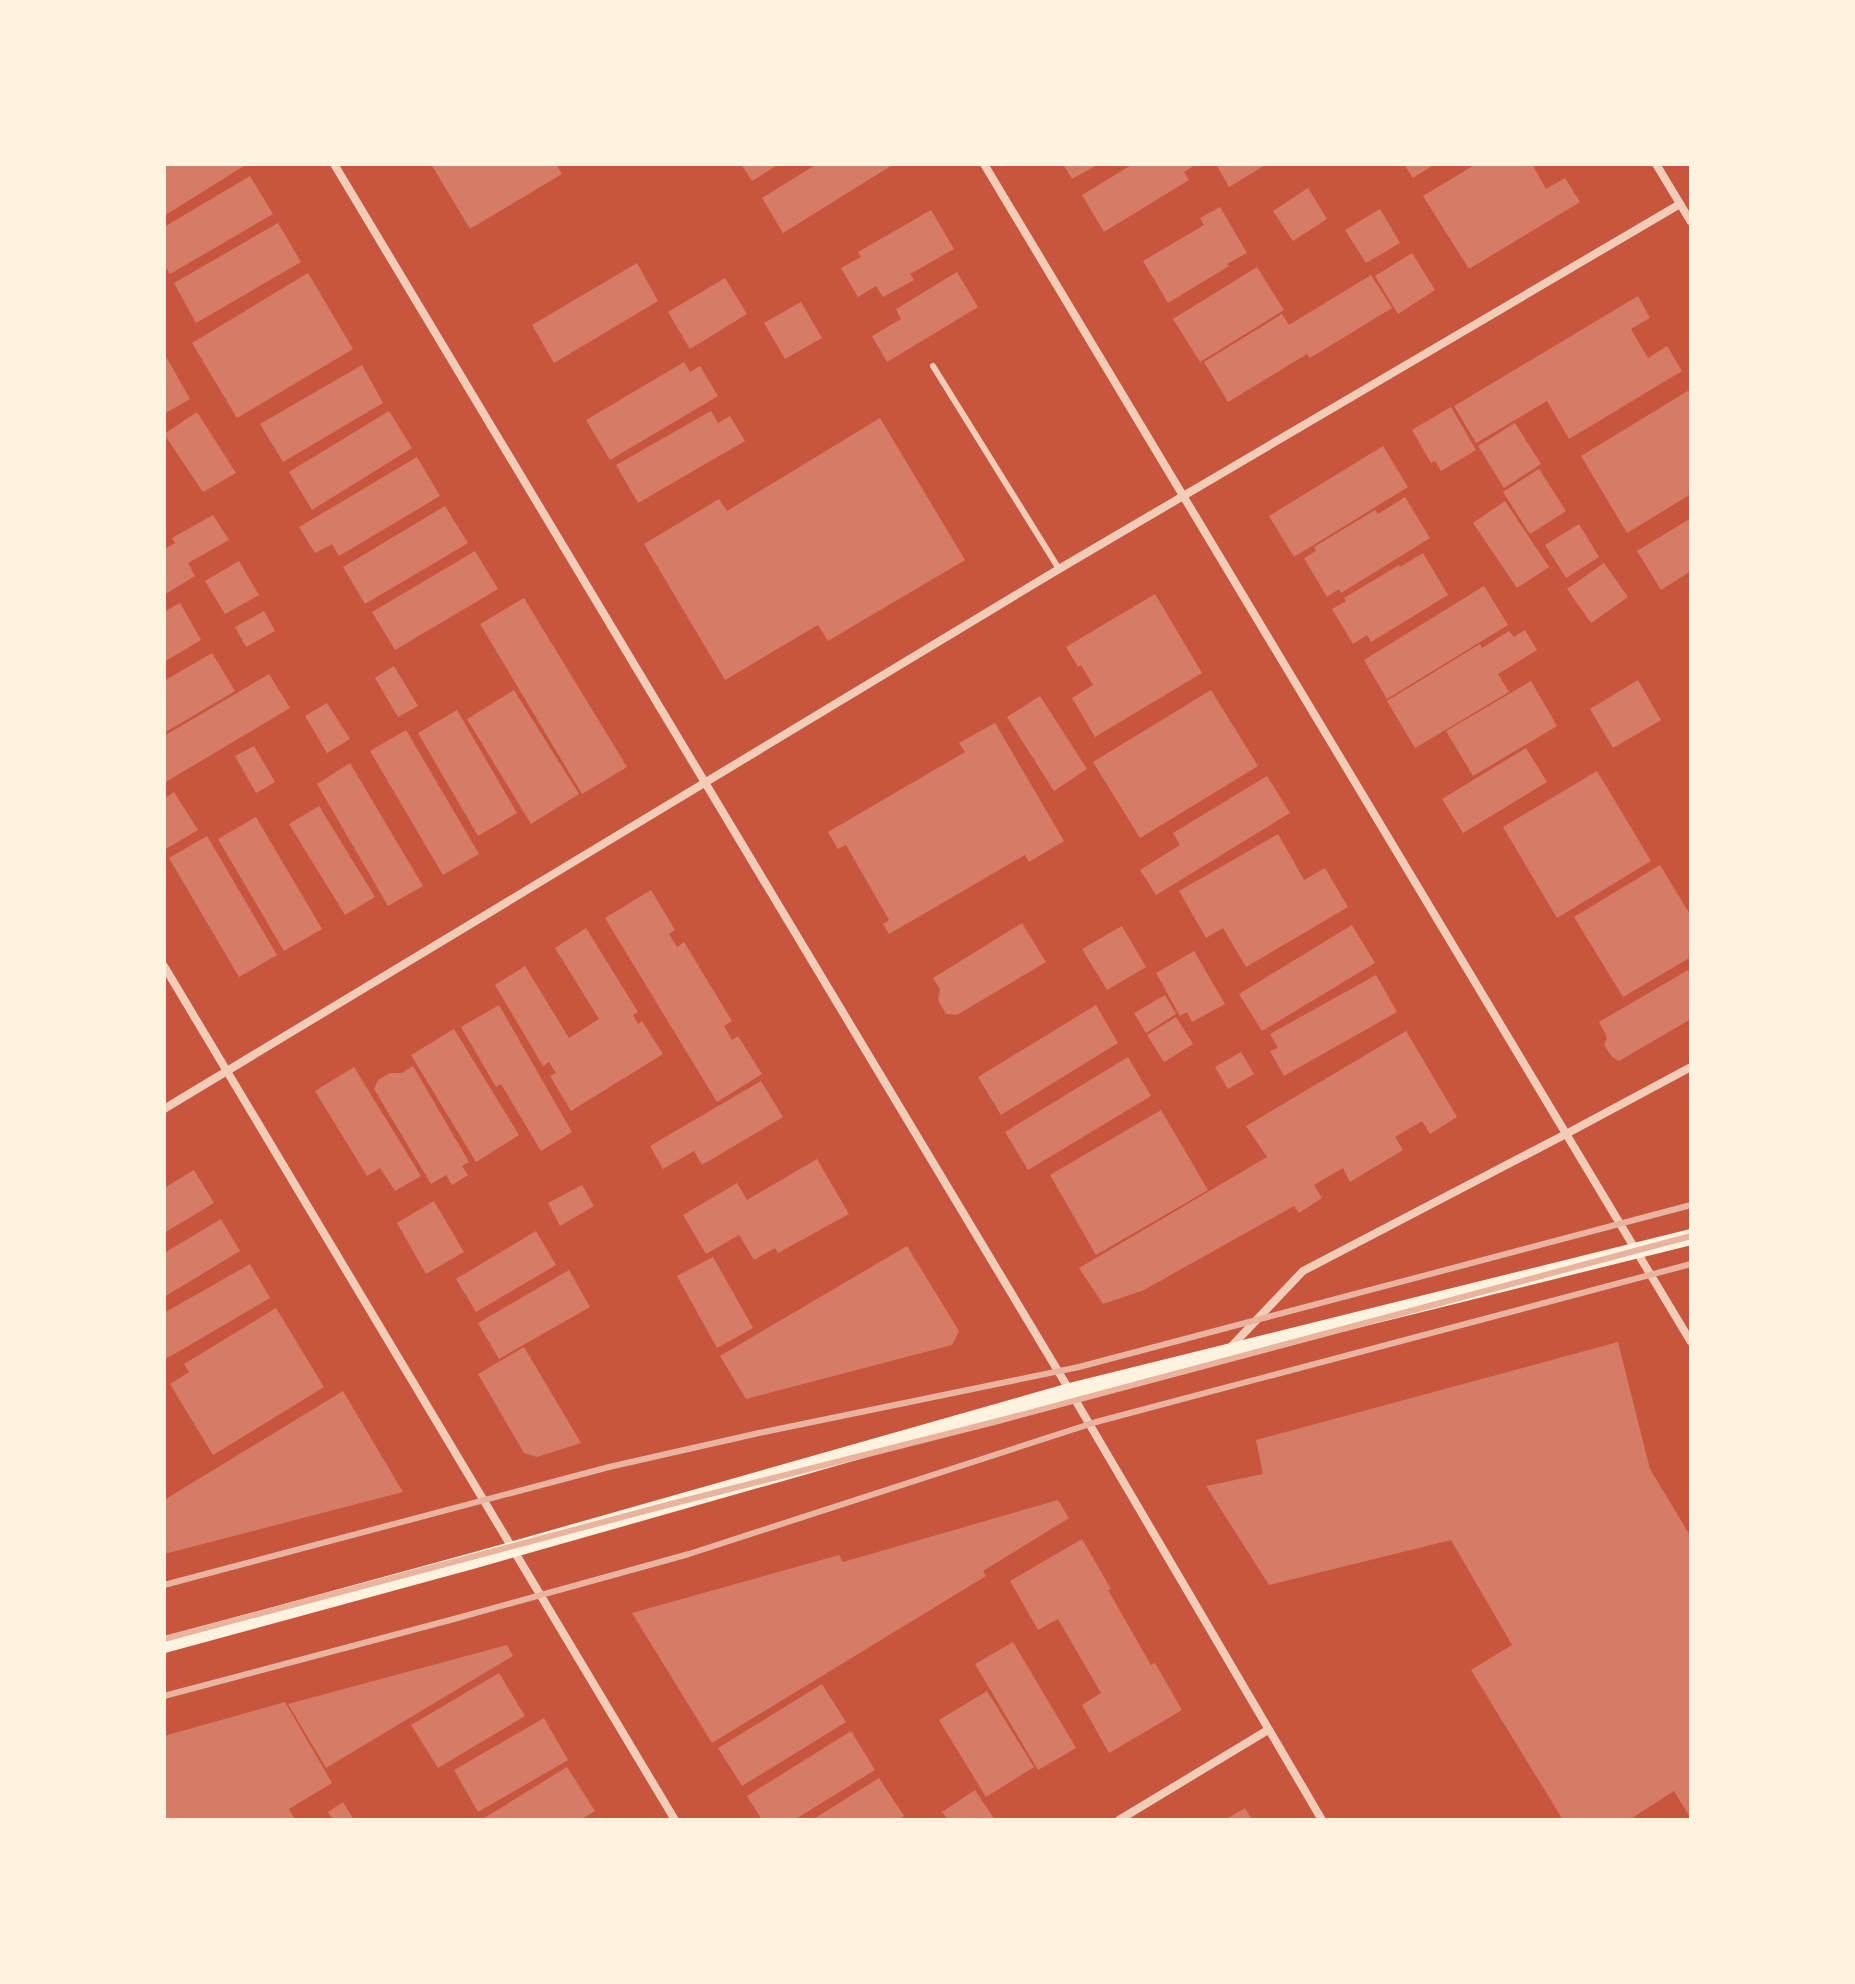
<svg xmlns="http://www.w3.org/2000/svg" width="1855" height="1984" font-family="'Archivo Narrow',sans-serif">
  <rect width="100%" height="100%" fill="#c8553d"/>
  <g fill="#d67c66">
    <polygon points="164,164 247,164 164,216"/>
    <polygon points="431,164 556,164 562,174 470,229"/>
    <polygon points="741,164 779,164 752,181"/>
    <polygon points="817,164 894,164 783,233 762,198"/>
    <polygon points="1063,164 1099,164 1072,179"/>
    <polygon points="1133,164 1196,164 1184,172 1189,180 1104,232 1082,195"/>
    <polygon points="1216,164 1267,164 1229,187"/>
    <polygon points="1404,164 1435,164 1413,178"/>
    <polygon points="1476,164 1532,164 1546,189 1565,178 1580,202 1469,269 1423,196"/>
    <polygon points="250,176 273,214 170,274 164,265 164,227"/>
    <polygon points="1308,188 1327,219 1293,241 1273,211"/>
    <polygon points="1220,207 1247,253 1227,264 1229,266 1168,303 1143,261 1204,225 1200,218"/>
    <polygon points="1380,209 1400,243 1366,263 1345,230"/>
    <polygon points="931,210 954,249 910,274 914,280 883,297 876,286 858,297 841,268 861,257 858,252"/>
    <polygon points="278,223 301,262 196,323 174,283"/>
    <polygon points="1412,253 1435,290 1398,314 1375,276"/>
    <polygon points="637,263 658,301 554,363 532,325"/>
    <polygon points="1257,267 1284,310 1200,362 1173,319"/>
    <polygon points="957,272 978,307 887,362 872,336 901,319 896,309"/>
    <polygon points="308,273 353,349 237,418 192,343"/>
    <polygon points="1371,275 1392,308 1310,358 1307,354 1228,402 1204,362 1282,314 1289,325"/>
    <polygon points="725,278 747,314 690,349 668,312"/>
    <polygon points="1638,296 1650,318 1631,329 1639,343 1648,358 1667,346 1682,371 1569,439 1547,401 1476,443 1454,406"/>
    <polygon points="801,302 822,338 785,359 764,323"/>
    <polygon points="164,353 190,399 164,414"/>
    <polygon points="684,362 690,372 700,366 718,396 610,460 586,420"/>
    <polygon points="362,365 383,403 283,462 260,424"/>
    <polygon points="1691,389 1691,426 1689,427 1691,430 1691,494 1627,533 1581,456"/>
    <polygon points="1451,407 1476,450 1441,471 1435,461 1431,463 1412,430"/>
    <polygon points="389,411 412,448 312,510 289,472"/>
    <polygon points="711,411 718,423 730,416 745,441 638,503 616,465"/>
    <polygon points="197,412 236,473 203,492 164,434"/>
    <polygon points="880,418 965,560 828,641 818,625 725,680 644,544 719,499 727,511"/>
    <polygon points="1515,423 1541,464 1504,488 1478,446"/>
    <polygon points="1383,446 1408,487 1294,557 1269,516"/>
    <polygon points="417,457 440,496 339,556 332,544 315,553 299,527"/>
    <polygon points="1539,469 1566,511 1530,534 1503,492"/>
    <polygon points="1405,497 1430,538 1341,593 1339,589 1327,597 1304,558 1316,551 1314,547 1375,510 1378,514"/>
    <polygon points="1505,501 1549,567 1517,588 1473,523"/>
    <polygon points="445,506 468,543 365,604 343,567"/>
    <polygon points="213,515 229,540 188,563 195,576 164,595 164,549 175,543 172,538"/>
    <polygon points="1691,518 1691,571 1661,590 1637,551"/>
    <polygon points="1579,524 1599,557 1566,578 1545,545"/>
    <polygon points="475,551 498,589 395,650 372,612"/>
    <polygon points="1423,553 1448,595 1371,642 1367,635 1353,644 1332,609 1346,601 1344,598 1399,565 1400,567"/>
    <polygon points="239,561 259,595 225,614 205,581"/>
    <polygon points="1604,563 1628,597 1591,623 1567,589"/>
    <polygon points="1484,586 1508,625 1387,699 1364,660"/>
    <polygon points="1155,594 1202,673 1095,737 1072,698 1093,685 1081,665 1078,667 1066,647"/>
    <polygon points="524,598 627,767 582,794 480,624"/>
    <polygon points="180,603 201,640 164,662 164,612"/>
    <polygon points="264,611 275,631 246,647 235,627"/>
    <polygon points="1525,630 1537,650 1498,674 1509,692 1415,748 1387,701 1480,644 1482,648 1509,631 1514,637"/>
    <polygon points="212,653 235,691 164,733 164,681"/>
    <polygon points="394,666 418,706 398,717 375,678"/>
    <polygon points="269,674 290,708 164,783 164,736"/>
    <polygon points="1638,680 1661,720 1613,748 1590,709"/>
    <polygon points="1531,681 1557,726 1473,776 1446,731"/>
    <polygon points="514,690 579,794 531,824 467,719"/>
    <polygon points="1211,690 1258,766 1140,838 1093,762"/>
    <polygon points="1040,696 1087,769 1054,791 1007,717"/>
    <polygon points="327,703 350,739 327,753 305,716"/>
    <polygon points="457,710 517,813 478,836 418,733"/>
    <polygon points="995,723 1064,841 1029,862 1025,855 889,934 883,924 889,920 846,845 838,849 828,832 965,752 959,743"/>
    <polygon points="406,730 479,854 443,875 370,751"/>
    <polygon points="254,746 275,782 256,793 235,756"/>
    <polygon points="1526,748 1547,782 1463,833 1442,799"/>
    <polygon points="350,763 423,886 388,906 317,784"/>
    <polygon points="1597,771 1651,861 1557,918 1503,827"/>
    <polygon points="1267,776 1290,813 1156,895 1140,870 1180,845 1173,833"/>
    <polygon points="174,792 198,830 164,850 164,799"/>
    <polygon points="319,806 375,897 345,915 289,824"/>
    <polygon points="256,817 322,929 284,951 218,839"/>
    <polygon points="1278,834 1304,880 1325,868 1348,907 1246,967 1223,928 1206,938 1179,891"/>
    <polygon points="207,836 277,955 239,977 169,858"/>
    <polygon points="1660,865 1691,916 1691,957 1623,997 1574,917"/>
    <polygon points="651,890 675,930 669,934 677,947 684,942 732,1021 724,1026 732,1040 738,1036 762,1074 717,1102 605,918"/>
    <polygon points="1022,923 1046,962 957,1015 946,1014 938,1000 940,989 933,978"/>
    <polygon points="1352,925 1375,963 1262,1031 1239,994"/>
    <polygon points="1122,926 1146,967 1107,990 1082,949"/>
    <polygon points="586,928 638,1012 633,1015 638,1024 642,1021 663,1054 571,1111 550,1076 556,1073 549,1062 543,1066 495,985 525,966 569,1038 599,1019 555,948"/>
    <polygon points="1194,951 1225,1004 1192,1022 1187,1012 1180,1016 1156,973"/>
    <polygon points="1688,970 1691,976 1691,1019 1619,1061 1612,1057 1604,1045 1607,1037 1599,1022"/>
    <polygon points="1376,975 1397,1012 1284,1076 1270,1051 1278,1048 1270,1034"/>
    <polygon points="1165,995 1176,1014 1146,1033 1134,1013"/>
    <polygon points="499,1005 572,1132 541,1151 501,1084 496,1087 461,1027"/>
    <polygon points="1096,1005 1118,1043 1001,1115 978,1077"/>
    <polygon points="1176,1017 1193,1044 1164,1062 1147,1035"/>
    <polygon points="454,1029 519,1135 476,1162 411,1055"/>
    <polygon points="1406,1031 1457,1117 1430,1134 1422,1121 1395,1137 1403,1150 1350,1182 1343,1168 1314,1185 1322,1198 1299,1213 1294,1206 1144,1290 1103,1304 1079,1268 1267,1157 1246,1126"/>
    <polygon points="1241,1052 1254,1074 1228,1089 1215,1067"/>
    <polygon points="1128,1057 1151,1096 1028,1170 1005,1132"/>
    <polygon points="413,1066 469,1162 462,1166 468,1175 452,1185 446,1175 431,1184 374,1089 378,1080 390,1073 402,1073"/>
    <polygon points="354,1067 421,1176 395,1191 380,1168 367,1176 315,1091"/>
    <polygon points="761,1081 783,1117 702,1165 694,1151 663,1169 650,1146"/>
    <polygon points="1161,1110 1208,1190 1096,1255 1050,1175"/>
    <polygon points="817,1159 849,1214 778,1253 775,1248 754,1260 739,1235 706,1254 683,1215 737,1183 747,1200"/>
    <polygon points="194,1170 214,1203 164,1233 164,1188"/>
    <polygon points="582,1185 594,1206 560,1226 548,1203"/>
    <polygon points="434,1201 464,1252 426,1274 397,1223"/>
    <polygon points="221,1219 240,1251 164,1297 164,1253"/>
    <polygon points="536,1231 556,1265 476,1312 456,1279"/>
    <polygon points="907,1246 959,1331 952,1345 746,1399 720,1356"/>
    <polygon points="713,1257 753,1328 717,1348 677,1276"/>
    <polygon points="250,1264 270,1298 164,1360 164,1313"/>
    <polygon points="569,1270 590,1307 499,1359 478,1323"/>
    <polygon points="276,1308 324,1387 213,1455 170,1384 189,1372 184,1364"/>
    <polygon points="1618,1342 1650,1469 1691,1537 1691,1819 1674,1791 1629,1820 1563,1820 1471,1670 1512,1645 1451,1540 1269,1585 1206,1486 1263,1474 1256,1440"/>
    <polygon points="524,1347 581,1443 537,1457 524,1453 478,1374"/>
    <polygon points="343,1391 403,1492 164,1554 164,1500"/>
    <polygon points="1058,1500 1069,1518 983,1571 986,1576 712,1743 632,1613 839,1555 843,1562"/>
    <polygon points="1082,1539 1111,1589 1108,1590 1151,1665 1155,1663 1182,1710 1109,1753 1082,1705 1101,1693 1058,1619 1038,1630 1010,1581"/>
    <polygon points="1013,1642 1076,1748 1038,1770 975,1664"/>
    <polygon points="507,1645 513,1656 326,1768 288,1704"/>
    <polygon points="499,1673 525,1716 438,1768 411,1725"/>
    <polygon points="822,1684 846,1722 742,1786 718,1748"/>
    <polygon points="987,1691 1034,1767 986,1797 939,1720"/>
    <polygon points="285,1702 332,1783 289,1809 295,1820 164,1820 164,1736"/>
    <polygon points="544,1718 568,1760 478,1812 454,1770"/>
    <polygon points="851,1731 875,1770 794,1820 762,1820 747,1796"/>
    <polygon points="567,1767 595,1811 580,1820 481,1820"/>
    <polygon points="879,1778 904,1816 898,1820 812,1820"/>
    <polygon points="975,1790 995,1820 948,1820 942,1812"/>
    <polygon points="343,1802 354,1820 333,1820 328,1812"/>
    <polygon points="1245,1808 1252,1820 1225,1820"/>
  </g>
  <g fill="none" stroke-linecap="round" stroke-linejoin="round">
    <polyline stroke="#f1ccb7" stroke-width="6" points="933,366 1059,569"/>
    <g stroke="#f1ccb7" stroke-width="8">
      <polyline points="334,164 1070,1391 1322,1820"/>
      <polyline points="984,164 1691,1342"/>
      <polyline points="1656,164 1691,222"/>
      <polyline points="164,966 675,1820"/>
      <polyline points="164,1109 1059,569 1680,204"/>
      <polyline points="1228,1350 1303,1271 1566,1134 1691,1067"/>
      <polyline points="1119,1820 1268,1730"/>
    </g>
    <polyline stroke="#fff3e0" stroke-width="16" points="164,1645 472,1561 1070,1391 1691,1237"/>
    <g stroke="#e9b49f" stroke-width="6">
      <polyline points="164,1585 609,1467 759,1433 1079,1367 1691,1205"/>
      <polyline points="164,1639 671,1504 1002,1420 1691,1236"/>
      <polyline points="164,1696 454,1619 689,1554 1096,1422 1691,1264"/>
    </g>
  </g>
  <rect width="1855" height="1984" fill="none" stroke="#fff3e0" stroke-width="332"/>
</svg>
